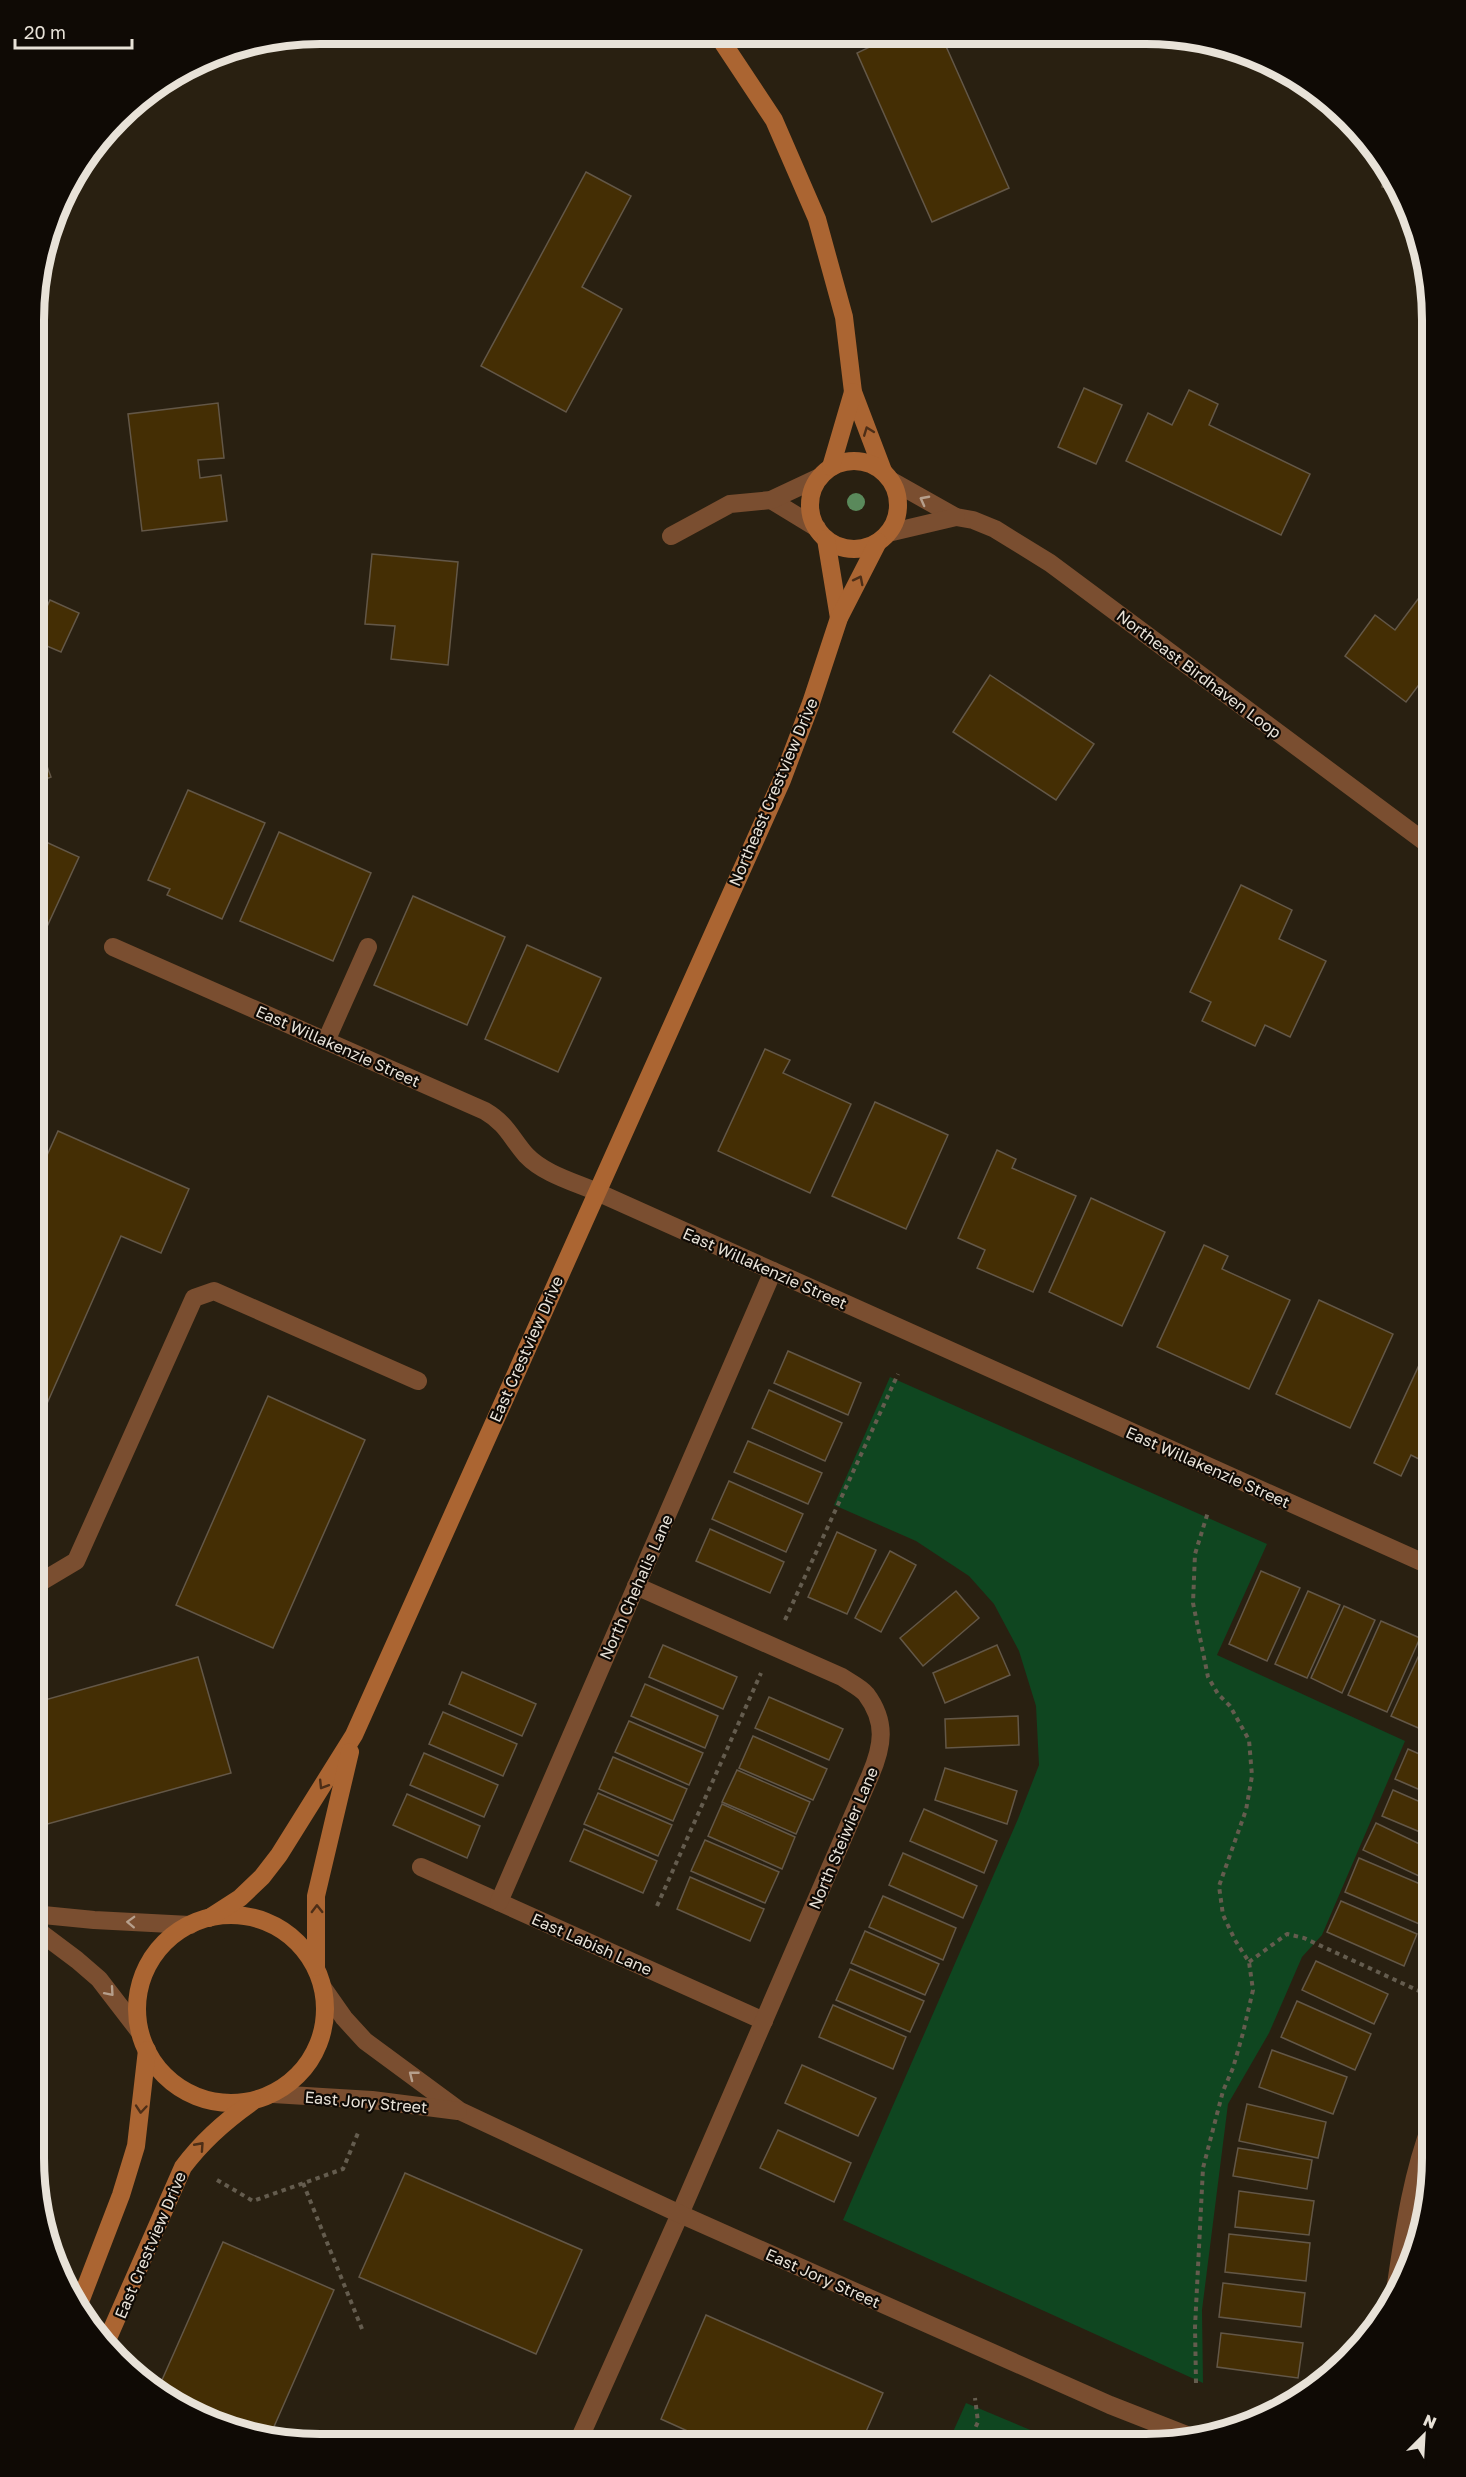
<svg xmlns="http://www.w3.org/2000/svg" width="1466" height="2477" font-family="'Golos Text',sans-serif">
  <rect width="100%" height="100%" fill="#292011"/>
  <g fill="#0f4620">
    <polygon points="890,1377 1267,1544 1217,1655 1405,1741 1322,1935 1302,1957 1269,2033 1228,2104 1202,2310 1203,2383 843,2220 1018,1819 1039,1765 1036,1706 1019,1651 994,1604 969,1576 916,1541 834,1505"/>
    <polygon points="966,2403 1064,2444 948,2443"/>
  </g>
  <g fill="#442e04" stroke="#635747" stroke-width="1.5">
    <polygon points="869,35 941,35 1009,188 932,222 857,53 874,45"/>
    <polygon points="1386,167 1400,190 1382,187"/>
    <polygon points="586,172 631,196 582,287 622,309 566,412 481,366"/>
    <polygon points="1084,388 1122,405 1096,464 1058,447"/>
    <polygon points="1189,390 1218,404 1209,425 1310,474 1281,535 1126,461 1148,413 1172,425"/>
    <polygon points="218,403 224,458 198,460 200,478 221,475 227,521 142,531 128,414"/>
    <polygon points="372,554 458,562 448,665 391,659 395,626 365,624"/>
    <polygon points="1433,579 1433,678 1427,674 1406,702 1345,656 1375,615 1395,630"/>
    <polygon points="50,600 79,613 61,652 35,641 35,633"/>
    <polygon points="990,675 1094,744 1056,800 953,732"/>
    <polygon points="35,734 51,777 35,783"/>
    <polygon points="188,790 265,823 222,919 167,895 170,889 148,880"/>
    <polygon points="279,832 371,873 333,961 240,921"/>
    <polygon points="35,837 79,857 45,931 35,926"/>
    <polygon points="1241,885 1292,910 1279,939 1326,961 1290,1037 1265,1025 1255,1046 1202,1021 1211,1002 1190,992"/>
    <polygon points="413,896 505,937 467,1025 374,985"/>
    <polygon points="527,945 601,978 558,1072 485,1039"/>
    <polygon points="765,1049 790,1060 783,1073 851,1104 810,1193 718,1151"/>
    <polygon points="875,1102 948,1135 906,1229 832,1196"/>
    <polygon points="58,1131 189,1189 161,1253 121,1236 34,1433 34,1184"/>
    <polygon points="997,1150 1016,1159 1012,1168 1076,1196 1033,1292 977,1268 985,1250 958,1238"/>
    <polygon points="1091,1198 1165,1232 1122,1326 1049,1292"/>
    <polygon points="1204,1245 1228,1256 1222,1269 1290,1300 1249,1389 1157,1347"/>
    <polygon points="1319,1300 1393,1334 1350,1428 1276,1394"/>
    <polygon points="1426,1350 1433,1352 1433,1466 1411,1455 1401,1476 1374,1463"/>
    <polygon points="788,1351 861,1383 848,1415 774,1383"/>
    <polygon points="769,1390 842,1423 825,1461 752,1428"/>
    <polygon points="268,1396 365,1440 273,1648 176,1605"/>
    <polygon points="748,1441 822,1473 808,1504 734,1472"/>
    <polygon points="729,1481 803,1514 786,1552 712,1519"/>
    <polygon points="710,1529 784,1562 770,1593 696,1561"/>
    <polygon points="837,1532 876,1550 847,1614 808,1597"/>
    <polygon points="890,1551 916,1565 881,1632 855,1618"/>
    <polygon points="1261,1571 1300,1588 1267,1661 1229,1644"/>
    <polygon points="956,1591 979,1618 923,1666 900,1638"/>
    <polygon points="1308,1591 1340,1605 1307,1678 1275,1664"/>
    <polygon points="1344,1606 1375,1620 1342,1693 1311,1678"/>
    <polygon points="1381,1621 1420,1638 1387,1712 1348,1695"/>
    <polygon points="1425,1642 1433,1646 1433,1710 1423,1730 1391,1716"/>
    <polygon points="663,1645 737,1677 723,1709 649,1677"/>
    <polygon points="997,1645 1010,1675 945,1703 933,1673"/>
    <polygon points="198,1657 231,1773 33,1828 34,1703"/>
    <polygon points="462,1672 536,1704 522,1736 449,1704"/>
    <polygon points="645,1684 718,1716 705,1748 631,1716"/>
    <polygon points="769,1697 843,1729 829,1760 755,1728"/>
    <polygon points="443,1712 517,1744 503,1776 429,1744"/>
    <polygon points="1018,1716 1019,1745 946,1748 945,1719"/>
    <polygon points="629,1721 703,1753 689,1785 615,1752"/>
    <polygon points="753,1736 827,1769 813,1800 739,1768"/>
    <polygon points="1408,1749 1433,1760 1432,1795 1395,1779"/>
    <polygon points="424,1753 498,1785 484,1817 410,1785"/>
    <polygon points="613,1757 687,1789 673,1821 599,1789"/>
    <polygon points="945,1768 1017,1791 1007,1824 935,1800"/>
    <polygon points="737,1770 810,1802 796,1834 722,1802"/>
    <polygon points="1393,1790 1432,1807 1432,1837 1382,1816"/>
    <polygon points="598,1793 672,1825 658,1856 584,1824"/>
    <polygon points="407,1794 480,1826 467,1858 393,1825"/>
    <polygon points="722,1804 795,1837 782,1869 708,1836"/>
    <polygon points="924,1809 997,1841 984,1873 910,1841"/>
    <polygon points="1376,1823 1432,1850 1432,1882 1363,1850"/>
    <polygon points="584,1829 657,1861 643,1893 570,1861"/>
    <polygon points="705,1840 779,1872 765,1903 691,1871"/>
    <polygon points="903,1853 977,1886 963,1918 889,1885"/>
    <polygon points="1359,1858 1432,1889 1432,1907 1424,1926 1345,1892"/>
    <polygon points="690,1877 764,1909 750,1941 677,1909"/>
    <polygon points="883,1896 956,1928 943,1960 869,1927"/>
    <polygon points="1341,1901 1417,1934 1404,1966 1327,1932"/>
    <polygon points="865,1931 939,1964 925,1995 851,1963"/>
    <polygon points="1316,1961 1388,1994 1374,2024 1302,1990"/>
    <polygon points="850,1969 924,2001 910,2032 836,2000"/>
    <polygon points="1297,2001 1371,2034 1355,2070 1281,2037"/>
    <polygon points="833,2005 906,2037 893,2069 819,2037"/>
    <polygon points="1272,2050 1347,2077 1333,2114 1259,2087"/>
    <polygon points="802,2065 876,2098 858,2136 785,2103"/>
    <polygon points="1247,2104 1326,2122 1318,2158 1239,2141"/>
    <polygon points="778,2130 851,2163 834,2202 760,2168"/>
    <polygon points="1238,2148 1312,2160 1307,2189 1233,2176"/>
    <polygon points="405,2173 582,2250 536,2354 359,2277"/>
    <polygon points="1239,2191 1314,2201 1309,2235 1235,2227"/>
    <polygon points="1229,2234 1310,2243 1306,2281 1225,2272"/>
    <polygon points="223,2242 334,2290 269,2438 158,2389"/>
    <polygon points="1223,2283 1305,2293 1301,2327 1219,2317"/>
    <polygon points="706,2315 883,2393 861,2443 714,2443 661,2419"/>
    <polygon points="1221,2333 1303,2343 1298,2378 1217,2367"/>
  </g>
  <g fill="none" stroke-linecap="round" stroke-linejoin="round">
    <g stroke="#645c4e" stroke-width="4" stroke-dasharray="4.5 4.5" stroke-linecap="butt">
      <polyline points="785,1620 898,1374"/>
      <polyline points="657,1906 761,1673"/>
      <polyline points="1249,1962 1287,1934 1304,1938 1430,1996 1432,2007"/>
      <polyline points="217,2180 253,2201 343,2169 358,2133"/>
      <polyline points="303,2183 362,2329"/>
      <polyline points="1196,2383 1195,2327 1203,2168 1223,2091 1233,2068 1243,2033 1253,1990 1249,1962 1235,1940 1223,1915 1219,1886 1246,1810 1252,1776 1249,1740 1230,1706 1218,1694 1208,1677 1193,1603 1195,1554 1208,1512"/>
      <polyline points="912,2443 917,2431"/>
      <polyline points="968,2443 978,2422 975,2398"/>
    </g>
    <g stroke="#7a4e30" stroke-width="18">
      <path d="M 113,947 L 485,1111 C 507,1124 511,1138 526,1155 C 544,1174 574,1182 597,1192"/>
      <polyline points="326,1041 368,947"/>
      <polyline points="34,1586 76,1561 194,1298 214,1291 418,1381"/>
      <polyline points="421,1867 764,2021"/>
      <polyline points="499,1902 773,1271"/>
      <path d="M 578,2442 L 680,2214 L 870,1776 C 883,1746 887,1722 866,1694 C 860,1687 849,1682 842,1677 L 636,1586"/>
    </g>
    <g stroke="#7a4e30" stroke-width="18">
      <polyline points="892,481 956,517 973,520 995,529 1050,563 1433,848"/>
      <polyline points="771,500 817,528"/>
      <polyline points="888,533 956,517"/>
      <polyline points="671,536 730,504 771,500 820,477"/>
      <polyline points="597,1192 1433,1567"/>
      <polyline points="33,1914 94,1920 190,1925"/>
      <polyline points="33,1927 77,1960 99,1979 139,2031"/>
      <polyline points="323,1988 344,2018 365,2041 460,2111 680,2214 1110,2405 1189,2436"/>
      <polyline points="273,2094 372,2100 458,2111"/>
      <path d="M 1394,2298 C 1403,2238 1410,2179 1432,2122"/>
    </g>
    <g stroke="#ab6532" stroke-width="18">
      <polyline points="717,34 774,120 817,219 844,317 853,392 883,471"/>
      <circle cx="854" cy="505" r="44"/>
      <polyline points="831,467 853,392"/>
      <polyline points="826,539 839,618"/>
      <circle cx="231" cy="2009" r="94"/>
      <polyline points="209,1918 240,1898 262,1877 279,1855 354,1735 782,780 811,703 839,618 878,542"/>
      <polyline points="316,1967 316,1896 350,1752"/>
      <polyline points="78,2307 121,2195 136,2146 147,2050"/>
      <path d="M 105,2345 L 183,2167 C 203,2140 225,2121 252,2102"/>
    </g>
  </g>
  <circle fill="#5a895b" cx="856" cy="502" r="9"/>
  <defs><path id="oneway-chevron" d="M-2-3.5L2.5 0L-2 3.5" fill="none" stroke-width="1.6" stroke-linecap="round" stroke-linejoin="round" transform="scale(1.5)"/></defs>
  <g stroke="#4d2e17">
    <use href="#oneway-chevron" transform="translate(868 431) rotate(-111)"/>
    <use href="#oneway-chevron" transform="translate(859 580) rotate(-63)"/>
    <use href="#oneway-chevron" transform="translate(323 1785) rotate(122)"/>
    <use href="#oneway-chevron" transform="translate(317 1909) rotate(-91)"/>
    <use href="#oneway-chevron" transform="translate(141 2109) rotate(95)"/>
    <use href="#oneway-chevron" transform="translate(200 2146) rotate(-48)"/>
  </g>
  <g stroke="#b69f8c">
    <use href="#oneway-chevron" transform="translate(924 500) rotate(-152)"/>
    <use href="#oneway-chevron" transform="translate(131 1922) rotate(-178)"/>
    <use href="#oneway-chevron" transform="translate(110 1992) rotate(49)"/>
    <use href="#oneway-chevron" transform="translate(413 2075) rotate(-142)"/>
  </g>
  <g text-anchor="middle" stroke-width="4.5" stroke-linejoin="round" paint-order="stroke">
    <g font-size="16" fill="#e8e2d8" stroke="#0f0a05">
      <text transform="translate(1199 674) rotate(37)" y="6">Northeast Birdhaven Loop</text>
      <text transform="translate(773 792) rotate(-67)" y="6">Northeast Crestview Drive</text>
      <text transform="translate(338 1046) rotate(24)" y="6">East Willakenzie Street</text>
      <text transform="translate(765 1268) rotate(24)" y="6">East Willakenzie Street</text>
      <text transform="translate(526 1349) rotate(-66)" y="6">East Crestview Drive</text>
      <text transform="translate(1208 1467) rotate(24)" y="6">East Willakenzie Street</text>
      <text transform="translate(636 1587) rotate(-66)" y="6">North Chehalis Lane</text>
      <text transform="translate(843 1838) rotate(-67)" y="6">North Steiwier Lane</text>
      <text transform="translate(592 1944) rotate(24)" y="6">East Labish Lane</text>
      <text transform="translate(366 2102) rotate(5)" y="6">East Jory Street</text>
      <text transform="translate(150 2245) rotate(-67)" y="6">East Crestview Drive</text>
      <text transform="translate(823 2278) rotate(24)" y="6">East Jory Street</text>
    </g>
  </g>
  <path d="M0 0H1466V2477H0ZM320 44H1146A276 276 0 0 1 1422 320V2158A276 276 0 0 1 1146 2434H320A276 276 0 0 1 44 2158V320A276 276 0 0 1 320 44Z" fill="#0f0a05" fill-rule="evenodd"/>
  <path fill="none" stroke="#e8e2d8" stroke-width="8" d="M320 44H1146A276 276 0 0 1 1422 320V2158A276 276 0 0 1 1146 2434H320A276 276 0 0 1 44 2158V320A276 276 0 0 1 320 44Z"/>
  <g transform="translate(1424 2435) rotate(24)" stroke="#0f0a05" stroke-width="4.5" paint-order="stroke">
  <path d="M0-4.5L10 22L0 15L-10 22Z" fill="#e8e2d8"/>
  <text y="-9" font-size="16" font-weight="bold" text-anchor="middle" fill="#e8e2d8">N</text>
  </g>
  <path d="M15 39v9h117v-9" fill="none" stroke="#e8e2d8" stroke-width="3"/>
  <text x="24" y="39" font-size="18" fill="#e8e2d8" stroke="#0f0a05" stroke-width="4.5" paint-order="stroke">20 m</text>
</svg>
